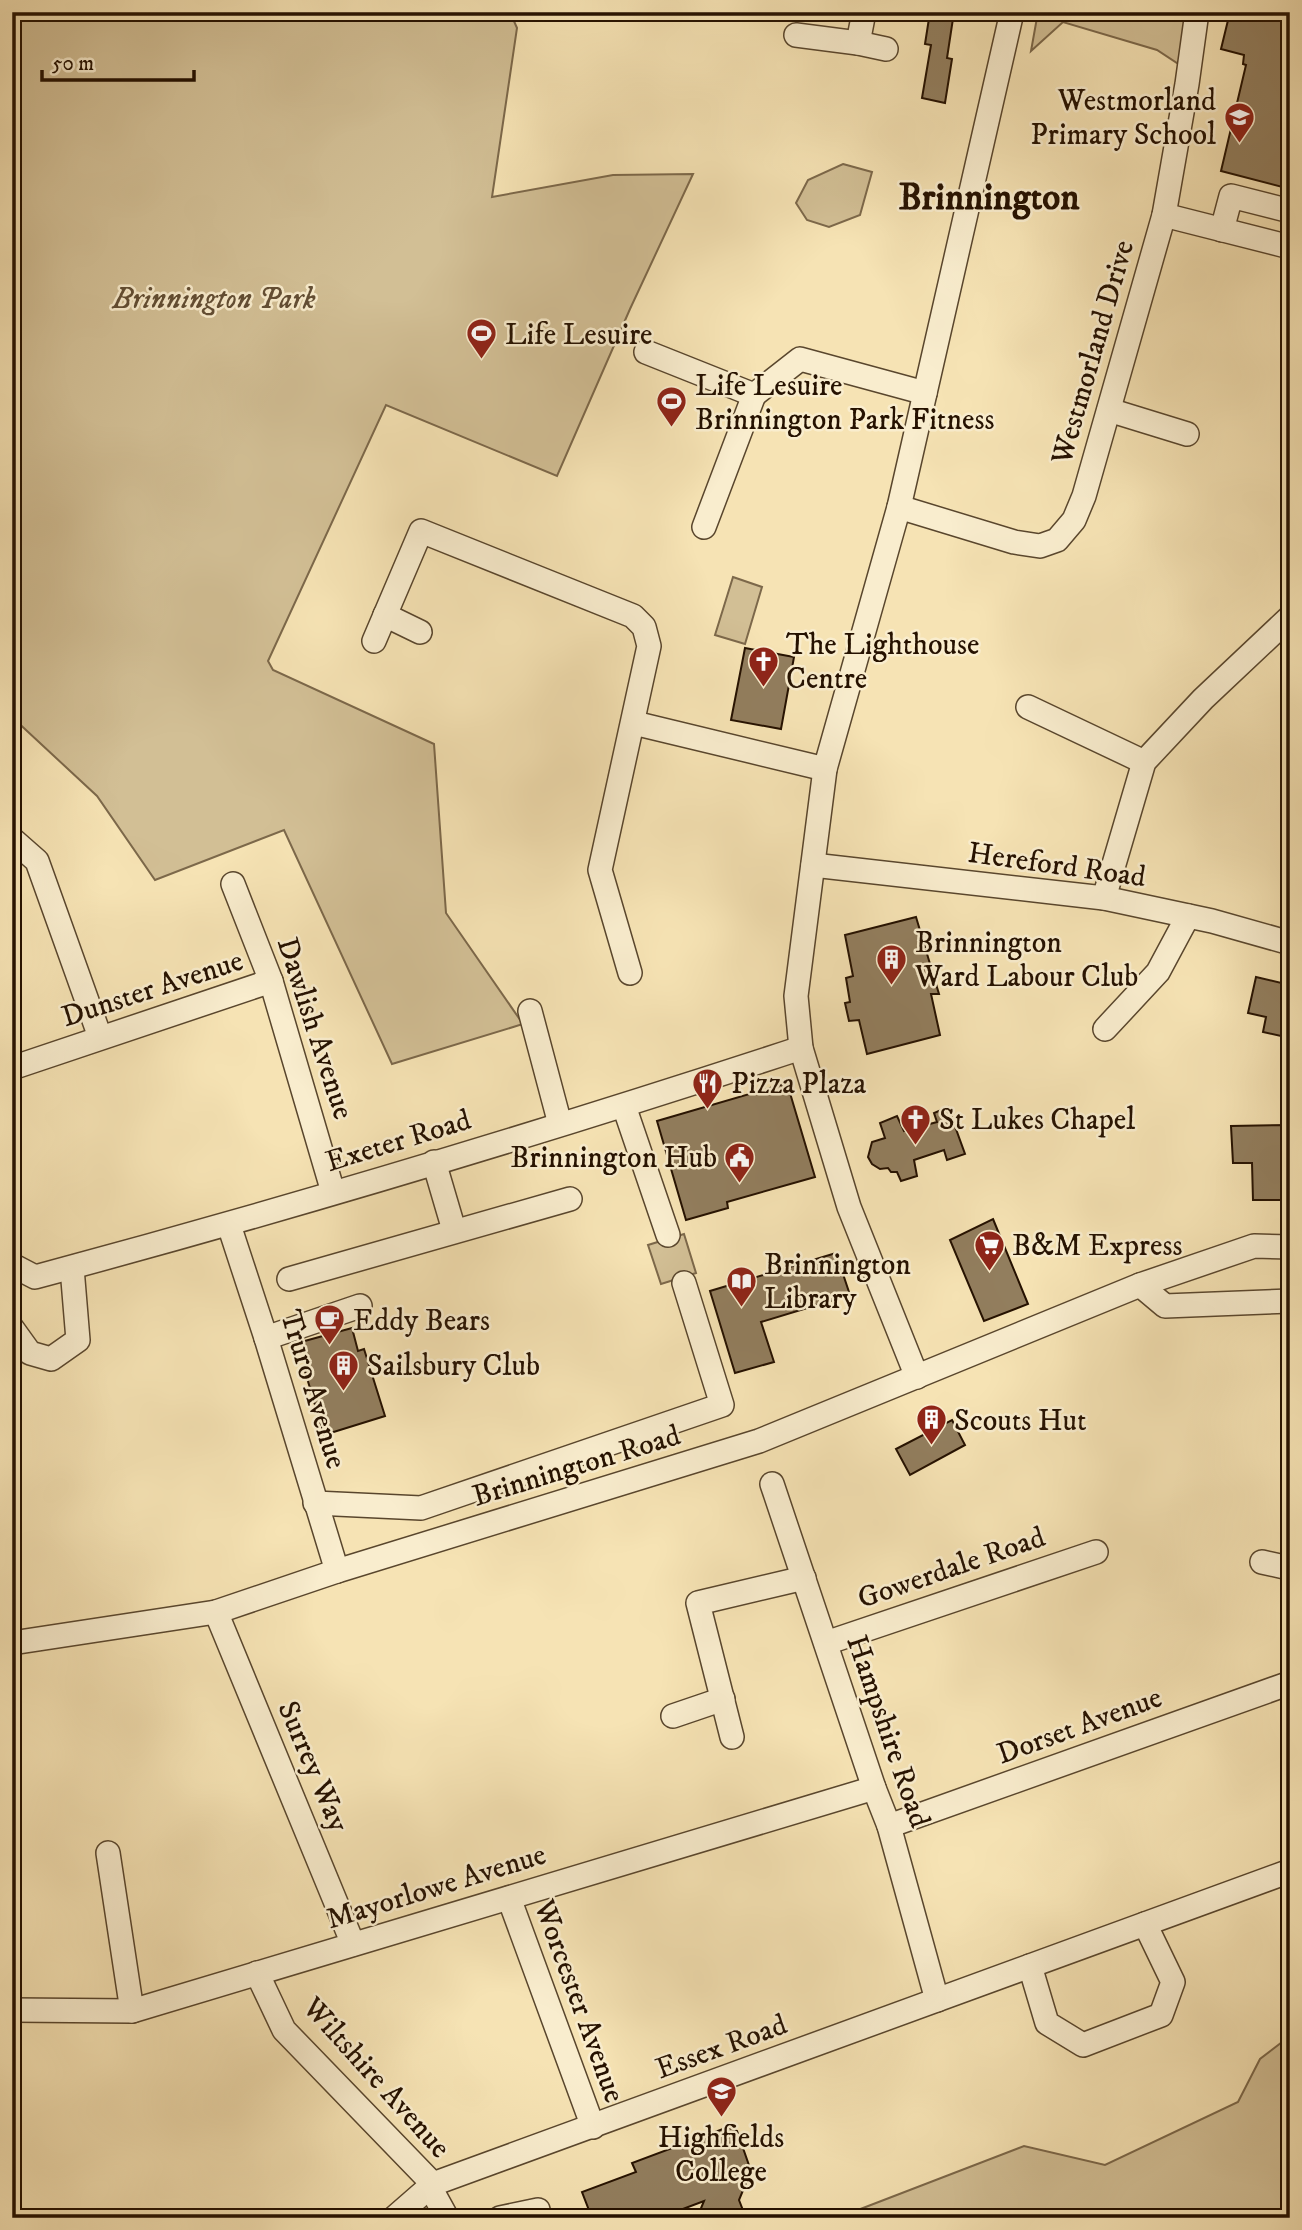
<svg xmlns="http://www.w3.org/2000/svg" width="1302" height="2230" font-family="'IM FELL DW Pica',serif">
  <rect width="100%" height="100%" fill="#f6e3b4"/>
  <filter id="stains"><feTurbulence type="fractalNoise" baseFrequency=".00286" numOctaves="4"/><feColorMatrix values="0 0 0 0 .2 0 0 0 0 .09 0 0 0 0 .02 0 0 0 .5 -.17"/></filter>
  <radialGradient id="worn" r=".72"><stop offset=".6" stop-color="#630" stop-opacity="0"/><stop offset="1" stop-color="#630" stop-opacity=".3"/></radialGradient>
  <g fill="#d2bf95" stroke="#7c684a" stroke-width="2">
    <polygon points="12,12 510,12 517,28 492,197 613,175 693,174 630,309 557,476 386,405 268,661 273,670 434,744 446,913 523,1024 392,1064 284,830 155,880 97,796 12,717"/>
    <polygon points="1038,12 1188,12 1180,65 1157,50 1063,22 1031,51"/>
    <polygon points="843,164 872,172 860,215 829,227 807,220 796,203 808,180"/>
    <polygon points="733,577 762,587 745,644 715,635"/>
    <polygon points="684,1234 696,1273 661,1284 648,1245"/>
    <polygon points="1290,2036 1290,2218 837,2218 1024,2146 1105,2165 1238,2102 1260,2059"/>
  </g>
  <g fill="#927e5e" stroke="#251100" stroke-width="2">
    <polygon points="930,12 954,12 947,58 952,59 945,103 922,98 931,45 925,44"/>
    <polygon points="1230,12 1290,12 1290,189 1221,171 1246,65 1243,64 1244,55 1221,49"/>
    <polygon points="745,648 794,657 781,729 731,720"/>
    <polygon points="916,917 939,994 931,994 940,1035 867,1054 859,1020 849,1021 845,1003 850,1002 846,978 853,976 845,935"/>
    <polygon points="1256,977 1290,985 1290,1038 1263,1032 1266,1017 1248,1013"/>
    <polygon points="787,1083 815,1177 727,1202 728,1208 686,1220 657,1121"/>
    <polygon points="948,1107 965,1154 947,1160 944,1150 914,1160 917,1176 901,1181 897,1172 891,1172 888,1168 880,1169 872,1164 868,1157 872,1142 885,1138 880,1123 897,1116 904,1131 937,1122 934,1113"/>
    <polygon points="1289,1125 1290,1200 1253,1200 1252,1163 1233,1163 1231,1126"/>
    <polygon points="993,1219 1028,1304 984,1321 950,1240"/>
    <polygon points="836,1253 850,1295 761,1322 774,1362 735,1373 710,1291"/>
    <polygon points="352,1328 358,1351 364,1349 385,1416 324,1435 304,1368 308,1366 301,1342"/>
    <polygon points="952,1420 965,1445 910,1475 896,1449"/>
    <polygon points="728,2127 737,2131 751,2171 739,2200 746,2218 697,2218 704,2201 659,2218 592,2218 582,2192 636,2172 632,2163"/>
  </g>
  <g fill="none" stroke-linecap="round" stroke-linejoin="round">
    <defs>
      <g id="minor">
        <polyline points="796,35 858,43 886,49"/>
        <polyline points="858,43 864,12"/>
        <polyline points="1164,215 1290,247"/>
        <polyline points="1222,230 1231,196 1290,211"/>
        <polyline points="646,352 754,395 800,359 925,393"/>
        <polyline points="1109,410 1187,434"/>
        <polyline points="899,507 1014,542 1040,546 1057,540 1074,520 1084,496 1164,215 1187,84 1197,12"/>
        <polyline points="704,527 754,395"/>
        <polyline points="385,615 420,632"/>
        <polyline points="374,641 421,531 633,616 644,627 649,646 600,870 630,973"/>
        <polyline points="1028,707 1144,762"/>
        <polyline points="634,723 825,769"/>
        <polyline points="12,839 37,861 100,1037"/>
        <polyline points="813,865 1104,898 1212,921 1290,943"/>
        <polyline points="233,884 271,981 333,1192"/>
        <polyline points="1104,898 1144,762 1203,699 1290,617"/>
        <polyline points="530,1011 560,1124"/>
        <polyline points="1105,1029 1158,972 1188,916"/>
        <polyline points="12,1068 271,981"/>
        <polyline points="624,1106 668,1235"/>
        <polyline points="434,1162 454,1230"/>
        <polyline points="229,1225 266,1338 337,1571"/>
        <path d="M 12,1265 L 35,1277 C 292,1208 548,1131 801,1048"/>
        <polyline points="289,1279 570,1199"/>
        <polyline points="1140,1285 1165,1306 1290,1301"/>
        <polyline points="12,1328 30,1353 51,1359 78,1340 72,1268"/>
        <polyline points="266,1338 360,1306"/>
        <polyline points="917,1377 849,1207 801,1048 796,996 825,769 899,507 1012,12"/>
        <polyline points="772,1484 874,1788 889,1826 937,2000"/>
        <polyline points="315,1503 421,1508 722,1405 684,1283"/>
        <polyline points="1262,1562 1289,1568"/>
        <polyline points="216,1612 353,1944"/>
        <polyline points="12,1643 216,1612 337,1571 759,1441 1140,1285 1254,1246 1290,1247"/>
        <polyline points="826,1643 1096,1552"/>
        <polyline points="673,1716 723,1699"/>
        <polyline points="732,1737 698,1603 804,1578"/>
        <polyline points="889,1826 1290,1683"/>
        <polyline points="108,1853 132,2011"/>
        <polyline points="509,1898 593,2127"/>
        <polyline points="1030,1966 1047,2023 1083,2045 1161,2015 1173,1982 1145,1924"/>
        <polyline points="257,1973 284,2030 433,2184"/>
        <polyline points="12,2010 132,2011 874,1788"/>
        <polyline points="430,2187 447,2218"/>
        <polyline points="394,2218 433,2184 1290,1871"/>
        <polyline points="500,2218 538,2210"/>
      </g>
    </defs>
    <use href="#minor" stroke="#59462d" stroke-width="26"/>
    <use href="#minor" stroke="#f9edce" stroke-width="23"/>
  </g>
  <defs>
    <symbol id="school-pin" viewBox="-11 -11 22 30"><path d="M0 17L-7.5 6A9.5 9.5 0 1 1 7.5 6Z" fill="#8f2418" stroke="#f9edce"/><path d="M0-5L7-2L0 1L-7-2ZM-4 1L0 2.5L4 1V4Q0 6-4 4Z" fill="#fff"/></symbol>
    <symbol id="stadium-pin" viewBox="-11 -11 22 30"><path d="M0 17L-7.5 6A9.5 9.5 0 1 1 7.5 6Z" fill="#8f2418" stroke="#f9edce"/><path d="M0-5a6.5 5 0 1 0 0 10a6.5 5 0 1 0 0-10ZM-3.5-1.8h7v3.6h-7Z" fill="#fff"/></symbol>
    <symbol id="church-pin" viewBox="-11 -11 22 30"><path d="M0 17L-7.5 6A9.5 9.5 0 1 1 7.5 6Z" fill="#8f2418" stroke="#f9edce"/><path d="M-1.2-6h2.4v3.5h3.3v2.4h-3.3V6h-2.4V-.1h-3.3v-2.4h3.3Z" fill="#fff"/></symbol>
    <symbol id="building-pin" viewBox="-11 -11 22 30"><path d="M0 17L-7.5 6A9.5 9.5 0 1 1 7.5 6Z" fill="#8f2418" stroke="#f9edce"/><path d="M-4-6H4V6H1V3H-1V6H-4ZM-2.5-4.3h1.7v1.8h-1.7ZM.8-4.3h1.7v1.8H.8ZM-2.5-1h1.7V.8h-1.7ZM.8-1h1.7V.8H.8Z" fill="#fff"/></symbol>
    <symbol id="restaurant-pin" viewBox="-11 -11 22 30"><path d="M0 17L-7.5 6A9.5 9.5 0 1 1 7.5 6Z" fill="#8f2418" stroke="#f9edce"/><path d="M-5-6h1v4h1v-4h1v4h1v-4h1v5L-1.5 .5V6h-2V.5L-5-1ZM5-6V6H3V1.5H1.5Q1.5-4 5-6Z" fill="#fff"/></symbol>
    <symbol id="civic-pin" viewBox="-11 -11 22 30"><path d="M0 17L-7.5 6A9.5 9.5 0 1 1 7.5 6Z" fill="#8f2418" stroke="#f9edce"/><path d="M-.6-6.5H3V-4.5H.6V-3L4-1V1h2V6H-6V1h2V-1L-.6-3ZM-1.2 2.5V6h2.4V2.5Z" fill="#fff"/></symbol>
    <symbol id="supermarket-pin" viewBox="-11 -11 22 30"><path d="M0 17L-7.5 6A9.5 9.5 0 1 1 7.5 6Z" fill="#8f2418" stroke="#f9edce"/><path d="M-6-5.5h2.5l.6 2H6L4.5 2H-2.5L-4.4-4H-6ZM-1.5 3.2a1.3 1.3 0 1 0 .1 0ZM3 3.2a1.3 1.3 0 1 0 .1 0Z" fill="#fff"/></symbol>
    <symbol id="library-pin" viewBox="-11 -11 22 30"><path d="M0 17L-7.5 6A9.5 9.5 0 1 1 7.5 6Z" fill="#8f2418" stroke="#f9edce"/><path d="M-6-4Q-3-5.5-.7-3.5V5Q-3 3-6 4ZM6-4Q3-5.5 .7-3.5V5Q3 3 6 4Z" fill="#fff"/></symbol>
    <symbol id="cafe-pin" viewBox="-11 -11 22 30"><path d="M0 17L-7.5 6A9.5 9.5 0 1 1 7.5 6Z" fill="#8f2418" stroke="#f9edce"/><path d="M-5.5-4.5H6V0H3Q3 3.5 0 3.5H-2.5Q-5.5 3.5-5.5 0ZM3-3.2v2h1.7v-2ZM-6 4.5H4V6H-6Z" fill="#fff"/></symbol>
  </defs>
  <g fill-rule="evenodd">
    <use href="#school-pin" x="1222" y="100" width="35" height="47"/>
    <use href="#stadium-pin" x="464" y="316" width="35" height="47"/>
    <use href="#stadium-pin" x="654" y="384" width="35" height="47"/>
    <use href="#church-pin" x="746" y="644" width="35" height="47"/>
    <use href="#building-pin" x="874" y="942" width="35" height="47"/>
    <use href="#restaurant-pin" x="690" y="1066" width="35" height="47"/>
    <use href="#church-pin" x="898" y="1102" width="35" height="47"/>
    <use href="#civic-pin" x="722" y="1140" width="35" height="47"/>
    <use href="#supermarket-pin" x="972" y="1228" width="35" height="47"/>
    <use href="#library-pin" x="724" y="1264" width="35" height="47"/>
    <use href="#cafe-pin" x="312" y="1302" width="35" height="47"/>
    <use href="#building-pin" x="326" y="1348" width="35" height="47"/>
    <use href="#building-pin" x="914" y="1402" width="35" height="47"/>
    <use href="#school-pin" x="704" y="2074" width="35" height="47"/>
  </g>
  <g text-anchor="middle" stroke-width="5" stroke-linejoin="round" paint-order="stroke">
    <g font-size="30" fill="#251100" stroke="#f9edce" text-anchor="start">
      <text x="1216" y="110" text-anchor="end">Westmorland<tspan x="1216" dy="34">Primary School</tspan></text>
      <text x="505" y="344">Life Lesuire</text>
      <text x="695" y="395">Life Lesuire<tspan x="695" dy="34">Brinnington Park Fitness</tspan></text>
      <text x="786" y="654">The Lighthouse<tspan x="786" dy="34">Centre</tspan></text>
      <text x="915" y="952">Brinnington<tspan x="915" dy="34">Ward Labour Club</tspan></text>
      <text x="731" y="1093">Pizza Plaza</text>
      <text x="939" y="1129">St Lukes Chapel</text>
      <text x="717" y="1167" text-anchor="end">Brinnington Hub</text>
      <text x="1012" y="1255">B&amp;M Express</text>
      <text x="764" y="1274">Brinnington<tspan x="764" dy="34">Library</tspan></text>
      <text x="353" y="1330">Eddy Bears</text>
      <text x="367" y="1375">Sailsbury Club</text>
      <text x="954" y="1430">Scouts Hut</text>
      <text x="721" y="2147" text-anchor="middle">Highfields<tspan x="721" dy="34">College</tspan></text>
    </g>
    <g font-size="30" font-style="italic" fill="#624e34" stroke="#f9edce">
      <text x="214" y="308">Brinnington Park</text>
    </g>
    <g font-size="30" fill="#251100" stroke="#f9edce">
      <text transform="translate(1092 352) rotate(-74)" y="10">Westmorland Drive</text>
      <text transform="translate(1057 864) rotate(8)" y="10">Hereford Road</text>
      <text transform="translate(152 988) rotate(-18)" y="10">Dunster Avenue</text>
      <text transform="translate(316 1028) rotate(72)" y="10">Dawlish Avenue</text>
      <text transform="translate(398 1140) rotate(-17)" y="10">Exeter Road</text>
      <text transform="translate(314 1389) rotate(73)" y="10">Truro Avenue</text>
      <text transform="translate(576 1465) rotate(-17)" y="10">Brinnington Road</text>
      <text transform="translate(951 1567) rotate(-19)" y="10">Gowerdale Road</text>
      <text transform="translate(1079 1725) rotate(-20)" y="10">Dorset Avenue</text>
      <text transform="translate(889 1731) rotate(71)" y="10">Hampshire Road</text>
      <text transform="translate(314 1766) rotate(67)" y="10">Surrey Way</text>
      <text transform="translate(436 1886) rotate(-17)" y="10">Mayorlowe Avenue</text>
      <text transform="translate(580 2001) rotate(70)" y="10">Worcester Avenue</text>
      <text transform="translate(721 2046) rotate(-20)" y="10">Essex Road</text>
      <text transform="translate(377 2077) rotate(48)" y="10">Wiltshire Avenue</text>
    </g>
    <g font-size="37" font-weight="bold" fill="#251100" stroke="#f9edce">
      <text x="989" y="209">Brinnington</text>
    </g>
  </g>
  <rect width="1302" height="2230" fill="none" stroke="#f6e3b4" stroke-width="42"/>
  <rect x="14" y="14" width="1274" height="2202" fill="none" stroke="#251100" stroke-width="3.5"/>
  <rect x="21" y="21" width="1260" height="2188" fill="none" stroke="#251100" stroke-width="2"/>
  <path d="M42 70v10h152v-10" fill="none" stroke="#251100" stroke-width="3.5"/>
  <text x="52" y="70" font-size="21" fill="#251100" stroke="#f9edce" stroke-width="5" paint-order="stroke">50 m</text>
  <rect width="100%" height="100%" filter="url(#stains)"/>
  <rect width="100%" height="100%" fill="url(#worn)"/>
</svg>
